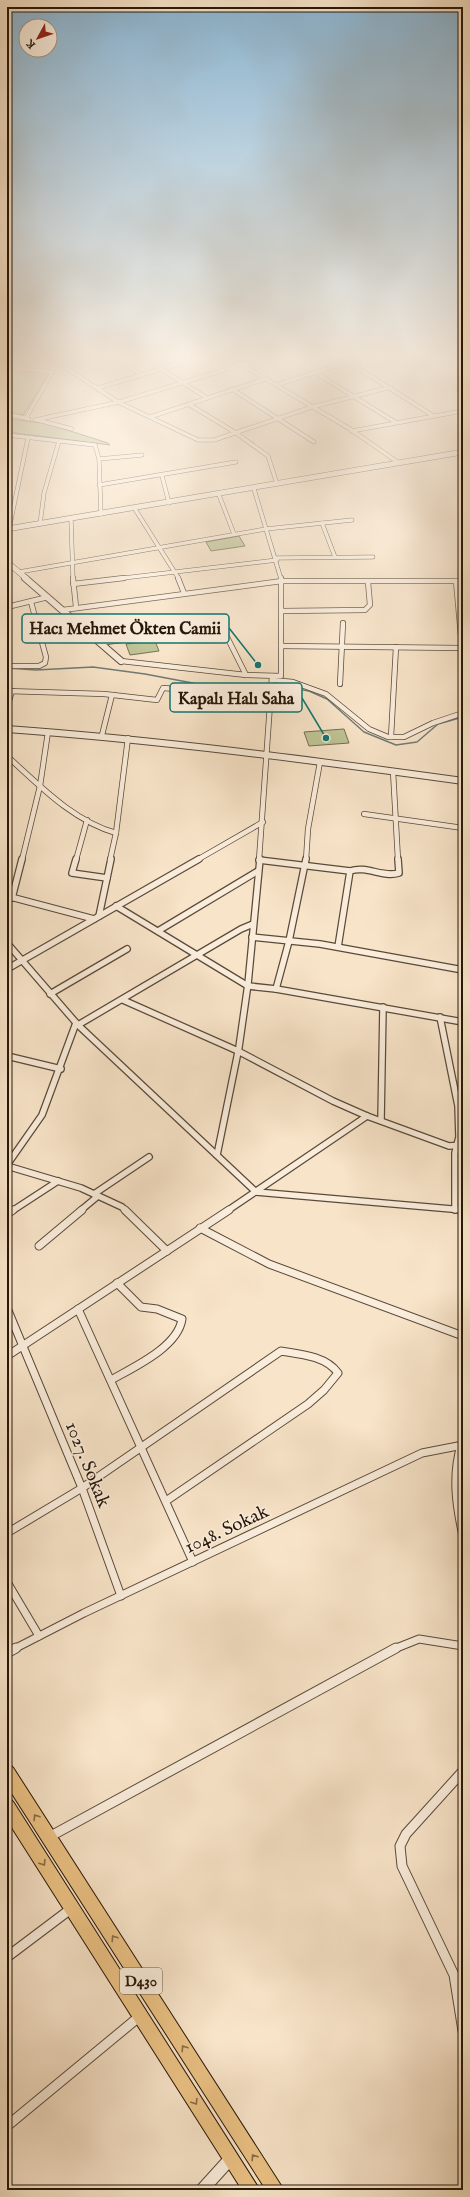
<svg xmlns="http://www.w3.org/2000/svg" width="470" height="2197" font-family="'IM FELL English',serif">
  <rect width="100%" height="100%" fill="#f8e4c9"/>
  <filter id="stains"><feTurbulence type="fractalNoise" baseFrequency=".005" numOctaves="4"/><feColorMatrix values="0 0 0 0 .2 0 0 0 0 .09 0 0 0 0 .02 0 0 0 .5 -.17"/></filter>
  <radialGradient id="worn" r=".72"><stop offset=".6" stop-color="#630" stop-opacity="0"/><stop offset="1" stop-color="#630" stop-opacity=".3"/></radialGradient>
  <g fill="#bec496" stroke="#726e50">
    <polygon points="7,368 49,373 24,414 17,415 7,411"/>
    <polygon points="7,419 45,423 108,443 110,445 7,432"/>
    <polygon points="239,536 245,546 211,551 206,542"/>
    <polygon points="155,641 159,651 130,655 126,644"/>
    <polygon points="344,729 349,743 309,746 304,732"/>
  </g>
  <g fill="none" stroke-linecap="round" stroke-linejoin="round">
    <g stroke="#6f7b76" stroke-width="1.5">
      <polyline points="7,668 36,670 93,667 145,674 219,688 262,686"/>
      <polyline points="285,687 309,691 327,699 364,732 396,745 417,742 438,724 463,717"/>
    </g>
    <defs>
      <g id="minor-far4">
        <polyline points="45,354 118,402 198,440 214,440 312,407 391,387"/>
        <polyline points="108,354 142,375"/>
        <polyline points="167,354 182,363"/>
        <polyline points="224,354 350,429 399,463"/>
        <polyline points="325,354 342,358 432,415"/>
        <polyline points="7,367 52,372"/>
        <polyline points="161,369 207,398"/>
        <polyline points="316,373 395,422"/>
        <polyline points="276,385 348,362"/>
        <polyline points="98,388 211,354"/>
        <polyline points="232,389 314,442"/>
        <polyline points="458,389 463,394"/>
        <polyline points="190,405 236,433 268,456 277,484"/>
        <polyline points="7,414 29,419"/>
        <polyline points="150,417 265,379"/>
        <polyline points="26,418 58,362 85,354"/>
        <polyline points="35,420 119,402 277,354"/>
        <polyline points="38,420 72,429"/>
        <polyline points="352,431 462,411"/>
        <polyline points="7,435 95,445 99,459 101,514"/>
        <polyline points="99,459 142,455"/>
        <polyline points="162,476 169,503"/>
        <polyline points="99,485 236,462"/>
        <polyline points="254,489 281,579"/>
        <polyline points="219,495 234,534"/>
        <polyline points="135,509 179,579"/>
        <polyline points="71,519 73,579"/>
        <polyline points="322,523 335,557"/>
        <polyline points="40,524 44,493 59,441"/>
        <polyline points="9,529 28,438"/>
        <polyline points="276,558 373,557"/>
        <polyline points="19,572 266,529 352,520"/>
        <polyline points="115,579 277,560"/>
      </g>
      <g id="minor-far3">
        <polyline points="73,578 76,607"/>
        <polyline points="178,578 184,593"/>
        <polyline points="456,581 463,658"/>
        <polyline points="73,584 124,578"/>
        <polyline points="7,607 48,597"/>
        <polyline points="63,610 282,581 463,581"/>
        <polyline points="282,611 365,610 370,605 368,582"/>
        <polyline points="38,628 81,626"/>
        <polyline points="100,643 213,627 224,631 246,675"/>
        <polyline points="281,646 462,648"/>
        <polyline points="121,661 246,675 281,676 281,578"/>
        <polyline points="7,666 39,666 45,663 46,657 31,602"/>
        <polyline points="272,680 293,682 326,694 369,729 388,737 404,737 433,723 463,713"/>
        <polyline points="340,684 343,623"/>
        <polyline points="7,691 104,694 157,700 163,688 271,696"/>
        <polyline points="7,707 12,691"/>
        <polyline points="102,735 112,695"/>
        <polyline points="391,737 396,647"/>
        <path d="M 7,756 C 39,785 73,821 116,833"/>
        <polyline points="393,771 398,860"/>
        <polyline points="364,814 463,828"/>
        <polyline points="22,860 40,786 48,732"/>
        <polyline points="76,860 87,820"/>
        <polyline points="110,860 116,833 128,738"/>
        <polyline points="197,860 263,822"/>
        <polyline points="259,860 272,676"/>
        <polyline points="306,860 308,829 320,762"/>
      </g>
      <g id="minor-far2">
        <polyline points="76,859 72,873 107,878"/>
        <polyline points="259,860 350,871"/>
        <polyline points="7,896 94,919"/>
        <polyline points="12,898 22,859"/>
        <polyline points="116,906 248,986 276,989 463,1022"/>
        <polyline points="99,916 111,859"/>
        <polyline points="158,931 258,871"/>
        <polyline points="252,937 320,944 463,970"/>
        <polyline points="7,943 78,1025 256,1192 463,1210"/>
        <path d="M 338,947 L 350,871 C 367,865 382,878 399,873 L 398,859"/>
        <polyline points="7,969 199,859"/>
        <polyline points="276,989 289,941 306,859"/>
        <polyline points="50,994 127,949"/>
        <polyline points="123,1000 238,1051 333,1101 367,1116 449,1146 463,1145"/>
        <polyline points="440,1017 458,1106 459,1137 455,1153 455,1210"/>
        <polyline points="78,1025 241,929 253,924"/>
        <polyline points="7,1056 61,1069"/>
        <polyline points="381,1120 383,1007"/>
        <polyline points="217,1155 239,1047 248,984 260,859"/>
        <polyline points="7,1165 42,1115 76,1023"/>
        <polyline points="7,1166 81,1188 122,1207 126,1211"/>
        <polyline points="94,1194 149,1157"/>
        <polyline points="12,1211 58,1181"/>
        <polyline points="80,1211 98,1196"/>
        <polyline points="227,1211 367,1116"/>
      </g>
      <g id="minor-far1">
        <polyline points="125,1210 167,1251"/>
        <polyline points="7,1214 13,1210"/>
        <polyline points="200,1228 269,1264 463,1336"/>
        <polyline points="39,1246 82,1210"/>
        <polyline points="7,1308 82,1488 121,1596"/>
        <polyline points="78,1309 193,1562"/>
        <polyline points="7,1356 229,1210"/>
        <path d="M 111,1380 C 134,1367 178,1347 182,1319 L 157,1309 L 141,1307 L 117,1283"/>
        <path d="M 461,1445 C 452,1476 456,1505 463,1536"/>
        <path d="M 7,1533 L 82,1488 L 281,1351 C 300,1354 326,1356 338,1373 L 324,1390 L 308,1404 L 166,1501"/>
        <polyline points="7,1582 39,1636"/>
        <polyline points="14,1649 84,1613 422,1453 463,1445"/>
        <polyline points="394,1649 419,1639 463,1646"/>
      </g>
      <g id="minor">
        <polyline points="7,1653 16,1648"/>
        <polyline points="463,1771 406,1834 400,1846 402,1866 454,1975 463,2031"/>
        <polyline points="49,1837 396,1648"/>
        <polyline points="7,1957 72,1908"/>
        <polyline points="7,2126 140,2016"/>
      </g>
      <g id="tertiary-far2">
        <polyline points="7,529 463,452"/>
        <polyline points="7,562 27,579"/>
      </g>
      <g id="tertiary-far1">
        <polyline points="25,578 121,661"/>
        <path d="M 7,729 C 160,740 311,760 463,781"/>
      </g>
      <polyline id="tertiary" points="202,2190 231,2158"/>
      <g id="trunk">
        <polyline points="7,1772 275,2190"/>
        <polyline points="7,1806 251,2190"/>
      </g>
    </defs>
    <use href="#minor-far4" stroke="#5a4a39" stroke-width="4.5"/>
    <use href="#minor-far3" stroke="#5a4a39" stroke-width="6"/>
    <use href="#minor-far2" stroke="#5a4a39" stroke-width="8"/>
    <use href="#minor-far1" stroke="#5a4a39" stroke-width="9"/>
    <use href="#minor" stroke="#5a4a39" stroke-width="11"/>
    <use href="#tertiary-far2" stroke="#5a4a39" stroke-width="6"/>
    <use href="#tertiary-far1" stroke="#5a4a39" stroke-width="8"/>
    <use href="#tertiary" stroke="#5a4a39" stroke-width="14"/>
    <use href="#trunk" stroke="#261709" stroke-width="17"/>
    <use href="#minor-far4" stroke="#faeddc" stroke-width="3.5"/>
    <use href="#minor-far3" stroke="#faeddc" stroke-width="4.5"/>
    <use href="#minor-far2" stroke="#faeddc" stroke-width="5.5"/>
    <use href="#minor-far1" stroke="#faeddc" stroke-width="7"/>
    <use href="#minor" stroke="#faeddc" stroke-width="9"/>
    <use href="#tertiary-far2" stroke="#faeddc" stroke-width="5"/>
    <use href="#tertiary-far1" stroke="#faeddc" stroke-width="6"/>
    <use href="#tertiary" stroke="#faeddc" stroke-width="12"/>
    <use href="#trunk" stroke="#ecc284" stroke-width="15"/>
  </g>
  <defs><path id="oneway-chevron" d="M-2-3.5L2.5 0L-2 3.5" fill="none" stroke-width="1.6" stroke-linecap="round" stroke-linejoin="round"/></defs>
  <g stroke="#896c46">
    <use href="#oneway-chevron" transform="translate(36 1817) rotate(-123)"/>
    <use href="#oneway-chevron" transform="translate(43 1863) rotate(58)"/>
    <use href="#oneway-chevron" transform="translate(114 1938) rotate(-123)"/>
    <use href="#oneway-chevron" transform="translate(184 2048) rotate(-123)"/>
    <use href="#oneway-chevron" transform="translate(195 2102) rotate(58)"/>
    <use href="#oneway-chevron" transform="translate(254 2157) rotate(-123)"/>
  </g>
  <linearGradient id="sky" x2="0" y2="1"><stop stop-color="#8bb8d7"/><stop offset="0.54" stop-color="#fcf3e7"/><stop offset="1" stop-color="#fcf3e7" stop-opacity="0"/></linearGradient>
  <rect width="470" height="661" fill="url(#sky)"/>
  <g text-anchor="middle" stroke-width="3" stroke-linejoin="round" paint-order="stroke">
    <rect fill="#faeddc" stroke="#665748" stroke-width="1" x="120" y="1968" width="42" height="26" rx="3"/>
    <g font-size="15" font-weight="bold" fill="#261709">
      <text x="141" y="1986">D430</text>
    </g>
    <g font-size="19" fill="#261709" stroke="#faeddc">
      <text transform="translate(89 1464) rotate(68)" y="7">1027. Sokak</text>
      <text transform="translate(226 1528) rotate(-25)" y="7">1048. Sokak</text>
    </g>
  </g>
  <path fill="none" stroke="#0f766e" stroke-width="1.5" d="M258 665L229 628M326 738L302 698"/>
  <g fill="#0f766e" stroke="#faeddc" stroke-width="1.5">
    <circle cx="258" cy="665" r="4"/>
    <circle cx="326" cy="738" r="4"/>
  </g>
  <g fill="#faeddc" stroke="#0f766e" stroke-width="1.5">
    <rect x="22" y="614" width="207" height="29" rx="4"/>
    <rect x="170" y="683" width="132" height="29" rx="4"/>
  </g>
  <g font-size="17" text-anchor="middle" font-weight="bold" fill="#261709">
    <text x="125" y="634">Hacı Mehmet Ökten Camii</text>
    <text x="236" y="704">Kapalı Halı Saha</text>
  </g>
  <rect width="470" height="2197" fill="none" stroke="#f8e4c9" stroke-width="24"/>
  <rect x="8" y="8" width="454" height="2181" fill="none" stroke="#261709" stroke-width="2"/>
  <rect x="12" y="12" width="446" height="2173" fill="none" stroke="#261709"/>
  <g transform="translate(38 38) rotate(230)"><circle r="19" fill="#faeddc" stroke="#a59788"/>
  <path d="M0-3L7 15L0 10L-7 15Z" fill="#8f2418"/>
  <text y="-6" font-size="11" font-weight="bold" text-anchor="middle" fill="#261709">K</text>
  </g>
  <rect width="100%" height="100%" filter="url(#stains)"/>
  <rect width="100%" height="100%" fill="url(#worn)"/>
</svg>
